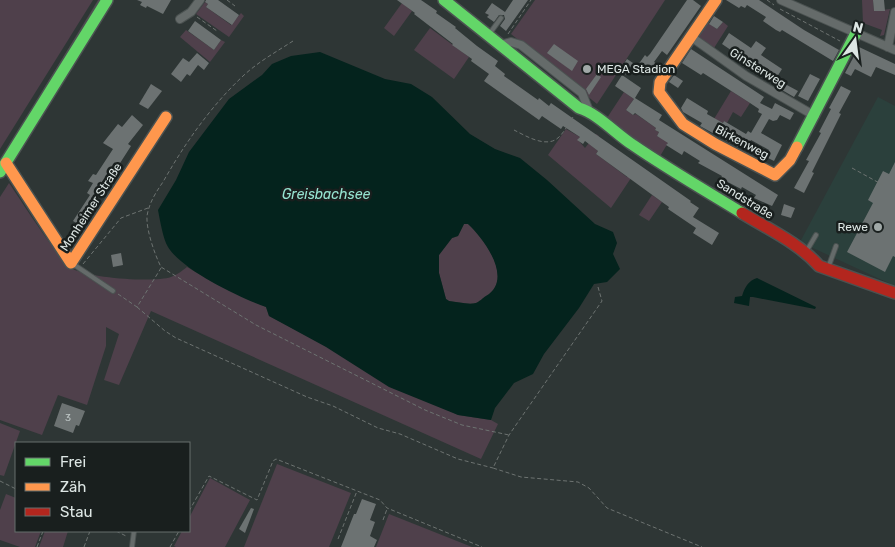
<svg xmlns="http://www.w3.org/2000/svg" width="895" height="547" font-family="Rubik,sans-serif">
  <rect width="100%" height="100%" fill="#2e3635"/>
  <polygon fill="#2b403c" points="878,97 895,106 895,286 800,242"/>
  <g fill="#4f404b">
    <polygon points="0,0 93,0 0,149"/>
    <polygon points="98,0 100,0 45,91 43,90"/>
    <polygon points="535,0 665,0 597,104 511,34"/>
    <polygon points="862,0 873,0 874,11 890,9 884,35 880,36 882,30 863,23"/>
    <polygon points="205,2 208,4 206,7 231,25 241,13 244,16 229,37 196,14"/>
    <polygon points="402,3 412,11 394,36 384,28"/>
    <polygon points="711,13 713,15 708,23 717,29 723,22 728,26 714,48 699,37 698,32"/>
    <polygon points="430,28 469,57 454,79 414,50"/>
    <polygon points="186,30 214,50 221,40 225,42 210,62 180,37"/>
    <polygon points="731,91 750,103 741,117 733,112 727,123 724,121 723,123 714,119"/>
    <polygon points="624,92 634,99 626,110 633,115 636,114 656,128 655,130 659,132 657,136 669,141 659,158 605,121"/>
    <polygon points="566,129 580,137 578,140 585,148 596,134 599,136 592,146 598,151 596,154 627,177 632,170 635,172 611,208 548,155"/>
    <path d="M 9,183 C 20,199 60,262 73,269 C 90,278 154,283 171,277 C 177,275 183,270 187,267 L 214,283 L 266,307 L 269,316 L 458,415 L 491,420 L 498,424 L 481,459 L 151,311 L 119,385 L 104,380 L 119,334 L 106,327 L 106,346 L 87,405 L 58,395 L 42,435 L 0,420 L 0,197 Z"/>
    <polygon points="652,195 662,202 649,221 639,215"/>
    <path d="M 464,224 L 468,224 C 484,239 515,279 486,296 C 483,298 479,302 476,303 C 469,305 457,302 449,301 L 446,299 L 439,273 L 439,255 L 452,238 L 458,236 Z"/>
    <polygon points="0,423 20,431 4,476 0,475"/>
    <polygon points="277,464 351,493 329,547 244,547"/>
    <polygon points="210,478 250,500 225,547 176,547 174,546 182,531 189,531 189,518"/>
    <polygon points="6,494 16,498 16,531 41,531 35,547 20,547 0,540 0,510"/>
    <polygon points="389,514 472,547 376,547"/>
    <polygon points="45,531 68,531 63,547 39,547"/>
  </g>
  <g fill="#04231d" fill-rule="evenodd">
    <path d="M 320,52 L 385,79 L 411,84 L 432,97 L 470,134 L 495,149 L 520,158 L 547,180 L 595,224 L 613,232 L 617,243 L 613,254 L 620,269 L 607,282 L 594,284 L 579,308 L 544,354 L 533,374 L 514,383 L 495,408 L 491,420 L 458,415 L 389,387 L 326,347 L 269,316 L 266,307 C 240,298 182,270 168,247 C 163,239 160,220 158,210 L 176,180 L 189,152 L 229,99 L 262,75 L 272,64 L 291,56 ZM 464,224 L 468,224 C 484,239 514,279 486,296 C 483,298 479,302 476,303 C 469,305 457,302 449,301 L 446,299 L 439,273 L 439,255 L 452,238 L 458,236 Z"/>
    <path d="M 757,278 L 816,307 L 815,309 L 753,297 L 750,297 L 749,306 L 734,303 L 735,297 L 742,296 C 745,287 748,281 757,278 Z"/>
  </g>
  <g fill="#6c7272">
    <polygon points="137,0 171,0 163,14 147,6 146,8 140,5 142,2"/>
    <polygon points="206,0 218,0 239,15 232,25 206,7 208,4 205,2"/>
    <polygon points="397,0 421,0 437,11 436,13 456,27 455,28 477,46 498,61 495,66 505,74 504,76 538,100 539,98 549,106 551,103 691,201 690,202 699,208 693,217 719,233 712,245 693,233 696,228 668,209 669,207 662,202 596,154 598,151 585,141 583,144 577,140 580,137 563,126 561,129 542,116 539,120 484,81 489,74 471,61 472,59 452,45 453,44 414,14 415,13"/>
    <polygon points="513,0 528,0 506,31 500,26 505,19 504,15 499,15 494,22 487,17 489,15 485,13 492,3 505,12"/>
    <polygon points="687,0 693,0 701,6 667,55 662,51 654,62 659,65 652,75 638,65 645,55 647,57 650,54"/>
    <polygon points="726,0 759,0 804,30 839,50 833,61 782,30 780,32 776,30 763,21 766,17 747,5 745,8 741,6 739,8"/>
    <polygon points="873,0 884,0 885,11 874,11"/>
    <polygon points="714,16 723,22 717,29 709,24"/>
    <polygon points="195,21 221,40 214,50 188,31"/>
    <polygon points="729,33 751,48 756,41 766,48 761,55 782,69 775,80 722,44"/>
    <polygon points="554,44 578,61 572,71 547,53"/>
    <polygon points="859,47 895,64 895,75 876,67 871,77 855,69 851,76 845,73"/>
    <polygon points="691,49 764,97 760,103 772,109 775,103 794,113 790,120 780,115 777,120 773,121 769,119 761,133 782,145 774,161 766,157 769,150 751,140 749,144 742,140 738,147 700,126 702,123 683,112 681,108 687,98 708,111 707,114 723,123 724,121 746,134 748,131 751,133 762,114 758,112 759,109 750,103 703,73 701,75 682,63"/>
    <polygon points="197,53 209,63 204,70 198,65 190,76 187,74 181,82 171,74 183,58 189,62"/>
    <polygon points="627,59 633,63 625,75 619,71"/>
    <polygon points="597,74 601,77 589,95 586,89"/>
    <polygon points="810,74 820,79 808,101 798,96"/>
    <polygon points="622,75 641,88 635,98 662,115 659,120 778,195 772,206 754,198 756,195 742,187 741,189 722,179 721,178 722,176 698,163 700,161 684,151 682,155 666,145 668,143 657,136 659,132 655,130 656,128 635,113 633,115 626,110 634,99 615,86"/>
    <polygon points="674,75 683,81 678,88 669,82"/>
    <polygon points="151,84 162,91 148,109 139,104"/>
    <polygon points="785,84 798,91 794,97 782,90"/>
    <polygon points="841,86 851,91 839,113 841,114 812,172 814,173 804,193 794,188 809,161 806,160 821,133 819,132 831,109 829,108"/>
    <polygon points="132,115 143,125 128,144 131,146 95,202 90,211 93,213 84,228 73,221 90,195 87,193 93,183 88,181 93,174 96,175 113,149 103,143 118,124 122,127"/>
    <polygon points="895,162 895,257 893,256 885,272 847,252 873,203 868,200 883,171 889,174"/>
    <polygon points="784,204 795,208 791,218 781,215"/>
    <polygon points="121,253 123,265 113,267 111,255"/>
    <polygon points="62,403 85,411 79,426 76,425 73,433 54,426"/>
    <polygon points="362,499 376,504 370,520 375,522 370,536 377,540 374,547 341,547 354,514 356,514"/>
    <polygon points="251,508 254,509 245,533 239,529"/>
  </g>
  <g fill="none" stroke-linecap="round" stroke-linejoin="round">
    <defs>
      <g id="lane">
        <polyline points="490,33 501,18"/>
        <polyline points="806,252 816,235"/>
        <polyline points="73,264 113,291"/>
        <polyline points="828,268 836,246"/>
        <polyline points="132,547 134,531"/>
      </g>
      <g id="street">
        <polyline points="781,0 895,50"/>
        <polyline points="180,19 191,12 200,0"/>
        <polyline points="690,36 746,76 815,116"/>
        <polyline points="500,45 511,42 521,45 582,93 589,111"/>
        <polyline points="888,47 895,12"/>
      </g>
      <g id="fast">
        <path d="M 444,0 L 579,108 C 597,113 616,134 633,145 C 668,169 706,191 742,213"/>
        <polyline points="797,147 856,33"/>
        <polyline points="0,172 107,0"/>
      </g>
      <g id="slow">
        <polyline points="716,0 660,82 659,92 683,124 715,144 775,175 790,160 797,147"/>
        <polyline points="6,163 71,263 166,117"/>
      </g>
      <path id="jam" d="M 742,213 C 768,229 799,243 819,266 L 895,293"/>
    </defs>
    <use href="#lane" stroke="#4b5251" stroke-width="6"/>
    <use href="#street" stroke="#4b5251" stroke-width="10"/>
    <use href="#fast" stroke="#4b5251" stroke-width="14"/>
    <use href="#slow" stroke="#4b5251" stroke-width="14"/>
    <use href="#jam" stroke="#4b5251" stroke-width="14"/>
    <g stroke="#6d7371" stroke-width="1" stroke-dasharray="4 2.5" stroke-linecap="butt">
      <polyline points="227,0 235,6"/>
      <polyline points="767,0 774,5"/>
      <polyline points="780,9 840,41"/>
      <polyline points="197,17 217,31"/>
      <polyline points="508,34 531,0"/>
      <path d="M 293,41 C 276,52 258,62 243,76 C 211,106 185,143 163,182 C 156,192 149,203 147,216 C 146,230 155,255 161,267 L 256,325 L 425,410 L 462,425 L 509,435"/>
      <path d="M 514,130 C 526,136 547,149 559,137 C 565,131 569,123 573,117"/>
      <polyline points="852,168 883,185"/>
      <polyline points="83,264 121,218 148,208"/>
      <polyline points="598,287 602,301 509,435 493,468 521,477 578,482 589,488 607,508 702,547"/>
      <polyline points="118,294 137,307 161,268"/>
      <polyline points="137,307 165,331 176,338 307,397 333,406 378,428 400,434 458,459 493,468"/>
      <polyline points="0,481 16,489"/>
      <polyline points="189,511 209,476 257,500 273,461 276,459 380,500 387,508 482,547"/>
      <polyline points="383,520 387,509"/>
      <polyline points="116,531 126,536"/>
      <polyline points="338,539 357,491"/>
      <polyline points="37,547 43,531"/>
      <polyline points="84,547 90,531"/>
      <polyline points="170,547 179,531"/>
    </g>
    <use href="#lane" stroke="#656b6a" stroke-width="4"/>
    <use href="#street" stroke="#656b6a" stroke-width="8"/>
    <use href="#fast" stroke="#63d668" stroke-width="11"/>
    <use href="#slow" stroke="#ff974d" stroke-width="11"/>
    <use href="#jam" stroke="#b3261e" stroke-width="11"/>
  </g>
  <g fill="#a0a8a7" stroke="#191f1e" stroke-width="2">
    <circle cx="587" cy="69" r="5"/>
    <circle cx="878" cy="227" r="5"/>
  </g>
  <g text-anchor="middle" stroke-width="5" stroke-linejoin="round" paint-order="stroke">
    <g font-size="10" fill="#c1c9c8">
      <text x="68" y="421">3</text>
    </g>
    <g font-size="12" fill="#dde6e4" stroke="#191f1e">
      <text transform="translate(758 68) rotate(32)" y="4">Ginsterweg</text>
      <text transform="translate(742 142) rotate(28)" y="4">Birkenweg</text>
      <text transform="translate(745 199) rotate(32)" y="4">Sandstraße</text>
      <text transform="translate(91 207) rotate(-57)" y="4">Monheimer Straße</text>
    </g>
    <g font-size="12" fill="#dde6e4" stroke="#191f1e" text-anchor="start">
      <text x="597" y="73">MEGA Stadion</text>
      <text x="868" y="231" text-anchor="end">Rewe</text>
    </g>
    <g font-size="14" font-style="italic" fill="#96e3d0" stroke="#191f1e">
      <text x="326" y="199">Greisbachsee</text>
    </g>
  </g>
  <rect x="15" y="442" width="175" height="90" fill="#191f1e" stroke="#676f6d"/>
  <rect x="25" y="458" width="25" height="8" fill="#63d668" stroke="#676f6d"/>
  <text x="60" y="467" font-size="15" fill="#dde6e4">Frei</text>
  <rect x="25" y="483" width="25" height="8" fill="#ff974d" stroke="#676f6d"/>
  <text x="60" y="492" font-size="15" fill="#dde6e4">Zäh</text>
  <rect x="25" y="508" width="25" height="8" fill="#b3261e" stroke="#676f6d"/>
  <text x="60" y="517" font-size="15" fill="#dde6e4">Stau</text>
  <g transform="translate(855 40) rotate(14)" stroke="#191f1e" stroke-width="4" paint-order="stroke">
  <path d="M0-4L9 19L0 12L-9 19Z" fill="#dde6e4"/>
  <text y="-8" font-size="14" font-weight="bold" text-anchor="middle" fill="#dde6e4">N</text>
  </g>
</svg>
